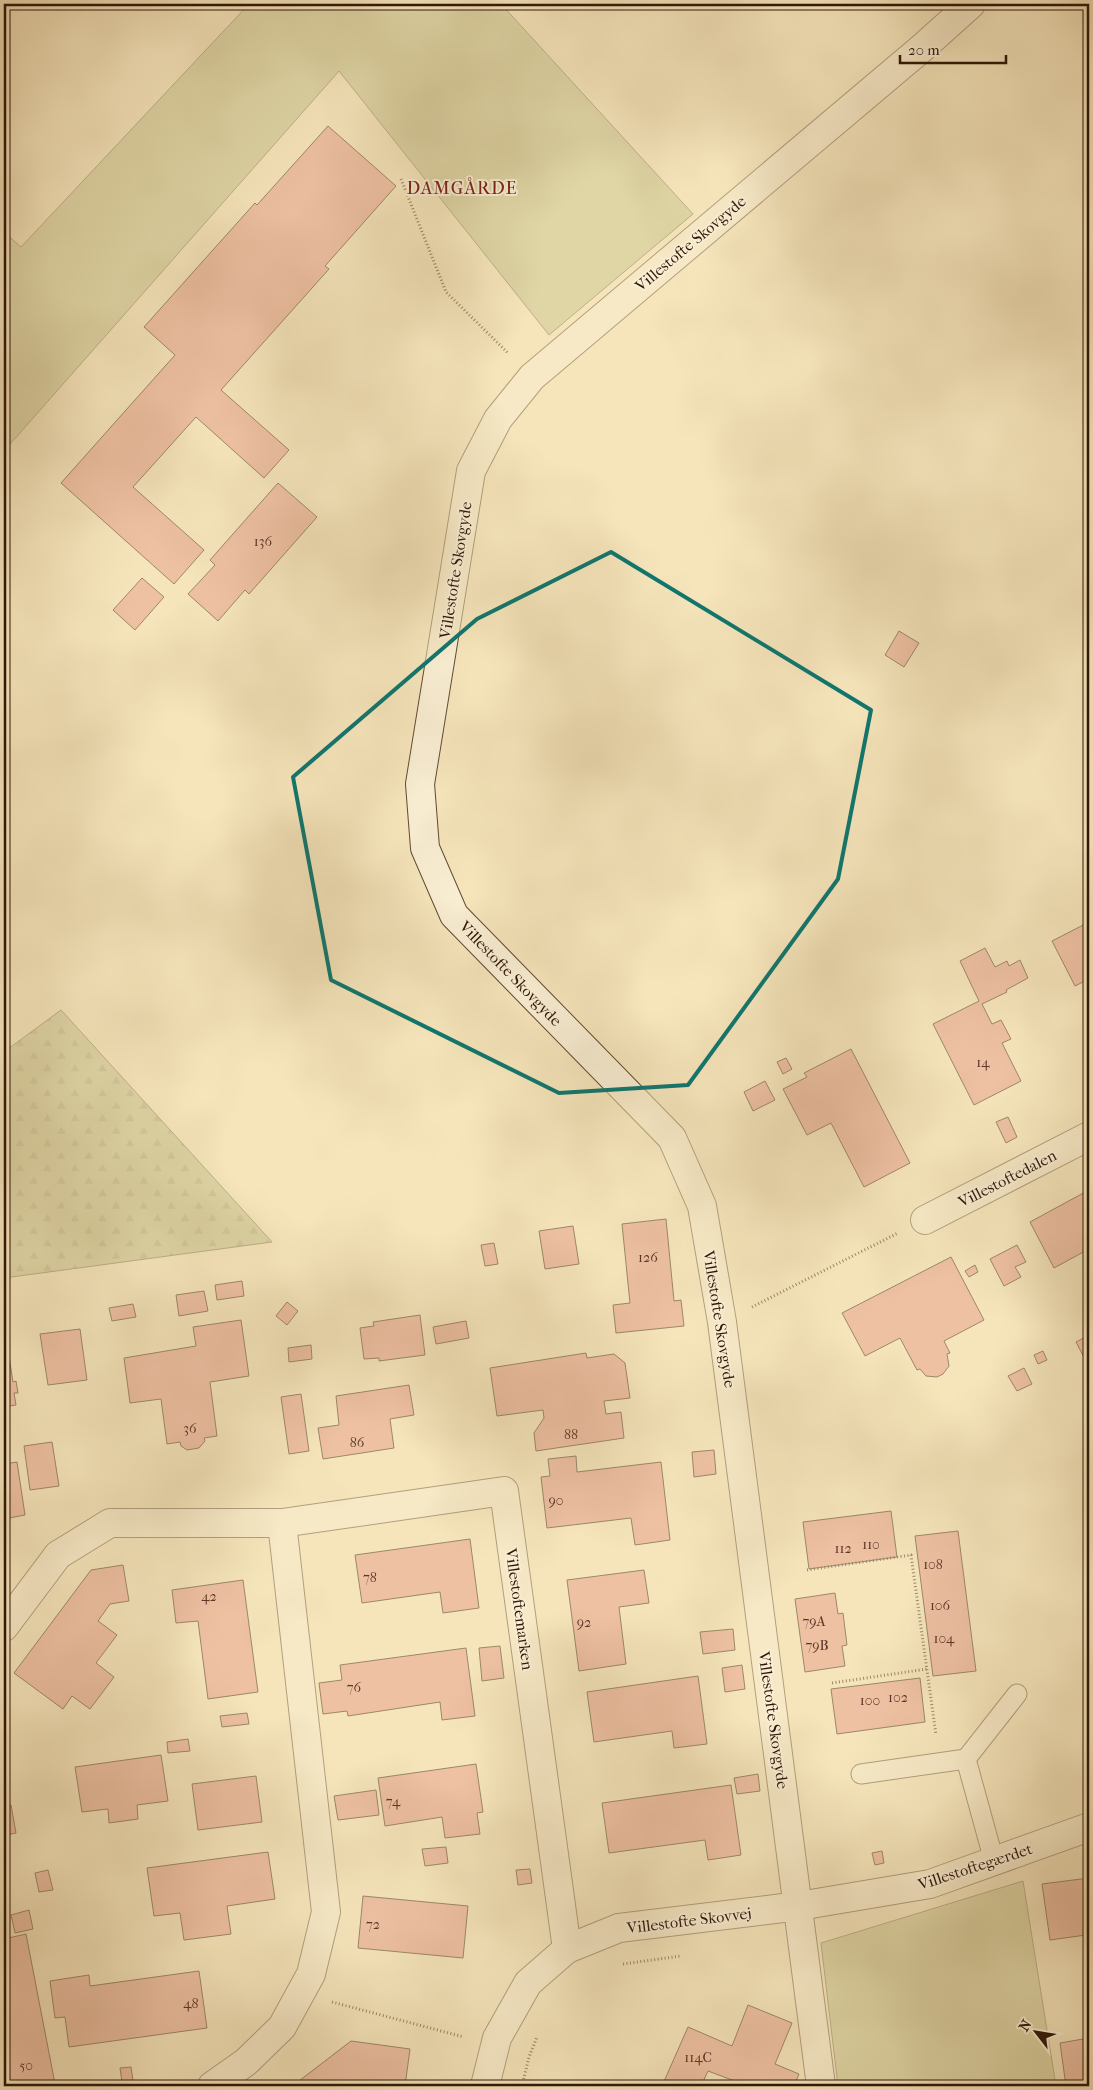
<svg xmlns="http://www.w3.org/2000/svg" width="1093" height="2090" font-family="'IM FELL French Canon',serif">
  <defs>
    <pattern id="forest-firs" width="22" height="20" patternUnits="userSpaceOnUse" patternTransform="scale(1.25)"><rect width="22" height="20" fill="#c4c28b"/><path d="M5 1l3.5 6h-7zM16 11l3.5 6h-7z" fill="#a9a676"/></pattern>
  </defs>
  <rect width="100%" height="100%" fill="#f6e5bb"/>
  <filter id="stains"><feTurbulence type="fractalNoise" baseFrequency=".004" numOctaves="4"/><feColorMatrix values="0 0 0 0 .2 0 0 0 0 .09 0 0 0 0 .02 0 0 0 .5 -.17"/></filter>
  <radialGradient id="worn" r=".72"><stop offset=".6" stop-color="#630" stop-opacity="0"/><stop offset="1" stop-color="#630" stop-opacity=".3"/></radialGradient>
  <g fill="#c4c28b" stroke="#7a6c49">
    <polygon points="249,4 501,4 693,214 549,335 339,71 4,451 4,232 21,247"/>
    <polygon points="1023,1881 1056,2086 838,2086 821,1943"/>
  </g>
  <polygon fill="url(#forest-firs)" stroke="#7a6c49" points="61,1010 272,1242 4,1278 4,1052"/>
  <g fill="#e49486" stroke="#2f1607">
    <polygon points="328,126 396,186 325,266 329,269 221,390 289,450 264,478 196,417 133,487 204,550 174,584 61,483 175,355 144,327 255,203 257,205"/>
    <polygon points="278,483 317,517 249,594 245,590 218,621 188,594 215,565 210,560"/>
    <polygon points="142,578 164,597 135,630 113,610"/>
    <polygon points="899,631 919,643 904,667 885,655"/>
    <polygon points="1089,922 1089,979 1075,986 1052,941"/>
    <polygon points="985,948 995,967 1007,961 1009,966 1020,960 1028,978 1006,990 1007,992 982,1004 992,1024 1001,1020 1011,1039 1002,1043 1021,1081 974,1105 933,1024 979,1001 960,961"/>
    <polygon points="851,1049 910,1163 864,1187 831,1123 807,1135 783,1089 807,1077 804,1073"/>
    <polygon points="786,1058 792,1069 783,1074 777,1062"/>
    <polygon points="765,1081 775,1100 753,1111 744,1092"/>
    <polygon points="1008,1117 1017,1137 1006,1143 996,1122"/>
    <polygon points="1089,1190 1089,1249 1054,1268 1030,1222"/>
    <polygon points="666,1219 674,1301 681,1300 684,1326 616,1333 613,1305 630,1303 622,1224"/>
    <polygon points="573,1226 579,1264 545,1269 539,1231"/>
    <polygon points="494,1243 498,1264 485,1266 481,1245"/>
    <polygon points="1017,1245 1026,1262 1015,1267 1021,1277 1004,1286 990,1259"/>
    <polygon points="951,1257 984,1320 944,1341 950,1353 947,1354 949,1366 943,1374 937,1377 926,1376 920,1369 917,1370 900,1338 865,1356 842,1313"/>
    <polygon points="975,1265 978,1272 969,1277 965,1271"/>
    <polygon points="242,1281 244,1296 217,1300 215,1285"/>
    <polygon points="204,1291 208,1311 179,1316 176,1295"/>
    <polygon points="287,1302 298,1311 287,1325 276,1316"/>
    <polygon points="133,1304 136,1317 112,1321 109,1308"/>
    <polygon points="420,1315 425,1355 379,1361 379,1358 364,1359 360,1328 374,1326 373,1322"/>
    <polygon points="241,1320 249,1376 210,1382 217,1436 204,1438 205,1441 199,1448 187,1450 181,1446 180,1442 167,1444 161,1399 130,1403 124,1358 196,1346 193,1327"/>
    <polygon points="466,1321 469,1338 436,1344 433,1327"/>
    <polygon points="80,1329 87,1380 48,1385 40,1334"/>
    <polygon points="1089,1335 1089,1367 1076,1342"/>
    <polygon points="311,1345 312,1359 289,1362 288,1348"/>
    <polygon points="4,1350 8,1350 13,1382 16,1381 18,1393 14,1393 16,1405 4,1407"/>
    <polygon points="1043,1351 1047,1360 1038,1364 1034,1355"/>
    <polygon points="586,1353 587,1358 614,1354 625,1363 630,1398 604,1401 606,1414 621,1412 624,1438 536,1451 534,1433 544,1418 543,1410 497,1416 490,1368"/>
    <polygon points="1024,1368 1032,1384 1017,1391 1008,1376"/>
    <polygon points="409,1385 414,1415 390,1419 394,1448 323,1459 318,1428 339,1425 336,1396"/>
    <polygon points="301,1394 309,1451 289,1454 281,1397"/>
    <polygon points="52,1442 59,1486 30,1490 24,1446"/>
    <polygon points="714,1450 716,1474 694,1477 692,1452"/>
    <polygon points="576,1456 577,1472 661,1462 670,1540 635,1545 631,1518 547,1528 541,1477 550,1476 548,1459"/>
    <polygon points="17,1462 25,1515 4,1519 4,1464"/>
    <polygon points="891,1511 897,1557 809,1569 803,1522"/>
    <polygon points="958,1531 976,1671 933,1676 915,1536"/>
    <polygon points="470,1539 479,1608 443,1613 440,1592 362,1603 355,1555"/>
    <polygon points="123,1565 129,1601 110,1604 98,1621 117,1635 96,1663 114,1677 90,1709 72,1696 63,1709 14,1673 91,1570"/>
    <polygon points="644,1570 649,1603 619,1607 626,1664 579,1671 567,1580"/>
    <polygon points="243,1580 258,1692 208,1699 198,1621 176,1623 172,1590"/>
    <polygon points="835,1593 838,1614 843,1613 847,1645 842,1646 845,1666 805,1672 795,1599"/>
    <polygon points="733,1629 735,1650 703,1654 700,1632"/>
    <polygon points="500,1646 504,1678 482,1681 479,1648"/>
    <polygon points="466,1648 475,1716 442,1720 440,1702 348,1716 347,1711 323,1714 319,1683 342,1680 340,1665"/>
    <polygon points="742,1665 745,1689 725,1692 722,1668"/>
    <polygon points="698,1676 707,1744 674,1748 672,1731 594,1742 587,1692"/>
    <polygon points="920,1678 925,1722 837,1734 831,1689"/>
    <polygon points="247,1713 249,1724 222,1727 220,1716"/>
    <polygon points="188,1739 190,1751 168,1753 167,1742"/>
    <polygon points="161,1755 168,1801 137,1805 138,1819 109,1823 108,1809 82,1812 75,1767"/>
    <polygon points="476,1764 483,1812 477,1813 480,1834 445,1838 442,1817 385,1826 378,1778"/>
    <polygon points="758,1774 760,1791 737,1794 734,1778"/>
    <polygon points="256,1776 262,1822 198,1830 192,1784"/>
    <polygon points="731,1785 741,1855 708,1860 705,1840 609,1853 602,1803"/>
    <polygon points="376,1790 379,1815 338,1820 334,1796"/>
    <polygon points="11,1805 16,1833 6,1835 8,1841 4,1842 4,1806"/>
    <polygon points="446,1847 448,1863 425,1866 422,1849"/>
    <polygon points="882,1851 884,1863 875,1865 872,1853"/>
    <polygon points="268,1852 275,1899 227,1906 231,1934 184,1940 180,1913 154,1916 147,1868"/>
    <polygon points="530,1869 532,1883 518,1885 516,1870"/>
    <polygon points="48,1870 53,1890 39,1892 35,1873"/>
    <polygon points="1089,1878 1089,1950 1086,1935 1050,1940 1042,1884"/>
    <polygon points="363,1896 468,1906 463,1958 358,1948"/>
    <polygon points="29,1910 33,1929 15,1933 11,1915"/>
    <polygon points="26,1934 55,2084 44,2086 6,2086 4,2073 4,1939"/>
    <polygon points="199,1971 207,2028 69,2047 65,2017 55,2018 50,1981 89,1975 90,1986"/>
    <polygon points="748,2005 792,2023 775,2064 799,2074 794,2086 748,2086 708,2071 701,2086 662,2086 688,2027 732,2046"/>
    <polygon points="1083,2039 1089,2083 1066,2086 1060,2043"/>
    <polygon points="351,2041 410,2049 405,2086 297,2086 295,2084"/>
    <polygon points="131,2067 133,2081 122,2082 120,2068"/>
  </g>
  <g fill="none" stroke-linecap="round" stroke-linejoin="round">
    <defs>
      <g id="service">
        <polyline points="861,1774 966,1759"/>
        <polyline points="994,1861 966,1759 1017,1694"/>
      </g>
      <g id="minor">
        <polyline points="925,1220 1089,1136"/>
        <polyline points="4,1627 58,1555 110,1523 282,1523 504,1491 567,1949"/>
        <polyline points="212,2086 246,2062 282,2027 311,1974 326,1912 282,1523"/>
        <polyline points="485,2086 497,2038 528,1983 567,1949 619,1928 799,1906 930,1884 1089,1827"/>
        <polyline points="821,2086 722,1322 702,1206 672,1138 454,915 425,848 420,784 471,471 498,419 532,377 922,48 971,4"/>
      </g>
    </defs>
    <use href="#service" stroke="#614a34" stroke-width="21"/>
    <use href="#minor" stroke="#614a34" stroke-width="30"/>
    <g stroke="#2f1607" stroke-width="3" stroke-dasharray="1 2.5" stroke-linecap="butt">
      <polyline points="401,179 446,292 509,354"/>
      <polyline points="752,1307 898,1233"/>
      <polyline points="807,1570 911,1555 936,1735"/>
      <polyline points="832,1683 927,1669"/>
      <polyline points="623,1964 681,1956"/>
      <polyline points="332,2002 464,2037"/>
      <polyline points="522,2086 529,2057 537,2037"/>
    </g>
    <use href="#service" stroke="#f9eed3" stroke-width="19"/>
    <use href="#minor" stroke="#f9eed3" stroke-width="28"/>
  </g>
  <path d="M0 0H1093V2090H0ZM 611,552 L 871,710 L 838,879 L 688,1085 L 559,1093 L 331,980 L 293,777 L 477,619 Z" fill="#f6e5bb" fill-opacity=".55" fill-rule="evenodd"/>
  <path fill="none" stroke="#0f766e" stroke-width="4" stroke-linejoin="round" d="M 611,552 L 871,710 L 838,879 L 688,1085 L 559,1093 L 331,980 L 293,777 L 477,619 Z"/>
  <g text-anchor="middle" stroke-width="4" stroke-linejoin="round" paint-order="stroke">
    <g font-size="14" fill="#5c3627">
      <text x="263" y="546">136</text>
      <text x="983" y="1067">14</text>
      <text x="648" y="1262">126</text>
      <text x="190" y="1433">36</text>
      <text x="571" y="1439">88</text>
      <text x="357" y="1447">86</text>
      <text x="556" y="1505">90</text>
      <text x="871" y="1549">110</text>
      <text x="843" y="1553">112</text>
      <text x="933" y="1569">108</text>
      <text x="370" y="1582">78</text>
      <text x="209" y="1601">42</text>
      <text x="940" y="1610">106</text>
      <text x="814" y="1626">79A</text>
      <text x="584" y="1627">92</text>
      <text x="944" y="1643">104</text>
      <text x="817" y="1650">79B</text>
      <text x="354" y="1692">76</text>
      <text x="898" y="1702">102</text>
      <text x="870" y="1705">100</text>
      <text x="393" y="1806">74</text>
      <text x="373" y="1929">72</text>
      <text x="191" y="2008">48</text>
      <text x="698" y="2062">114C</text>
      <text x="26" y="2070">50</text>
    </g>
    <g font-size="16" fill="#2f1607" stroke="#f9eed3">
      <text transform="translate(690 243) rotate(-40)" y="6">Villestofte Skovgyde</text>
      <text transform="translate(455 570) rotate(-81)" y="6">Villestofte Skovgyde</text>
      <text transform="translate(511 973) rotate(46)" y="6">Villestofte Skovgyde</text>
      <text transform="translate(1007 1178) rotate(-27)" y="6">Villestoftedalen</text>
      <text transform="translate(720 1319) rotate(81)" y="6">Villestofte Skovgyde</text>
      <text transform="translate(520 1609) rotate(82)" y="6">Villestoftemarken</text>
      <text transform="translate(774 1720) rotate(82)" y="6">Villestofte Skovgyde</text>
      <text transform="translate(975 1866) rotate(-18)" y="6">Villestoftegærdet</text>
      <text transform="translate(689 1920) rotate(-7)" y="6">Villestofte Skovvej</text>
    </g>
    <g font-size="18" letter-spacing="1" fill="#7a1f14" stroke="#f9eed3">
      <text x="462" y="194">DAMGÅRDE</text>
    </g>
  </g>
  <rect width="1093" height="2090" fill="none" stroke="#f6e5bb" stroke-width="20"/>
  <rect x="5" y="5" width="1083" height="2080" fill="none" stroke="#2f1607" stroke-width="2.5"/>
  <rect x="10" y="10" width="1073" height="2070" fill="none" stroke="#2f1607"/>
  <g transform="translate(1036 2032) rotate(301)" stroke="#f9eed3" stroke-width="4" paint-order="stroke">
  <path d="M0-4L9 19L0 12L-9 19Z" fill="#2f1607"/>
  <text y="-8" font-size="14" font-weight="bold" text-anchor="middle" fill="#2f1607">N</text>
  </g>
  <path d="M900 55v8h106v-8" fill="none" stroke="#2f1607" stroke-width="2.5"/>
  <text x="908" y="55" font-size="15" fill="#2f1607" stroke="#f9eed3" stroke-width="4" paint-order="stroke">20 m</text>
  <rect width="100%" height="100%" filter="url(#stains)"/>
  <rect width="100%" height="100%" fill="url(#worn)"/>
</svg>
